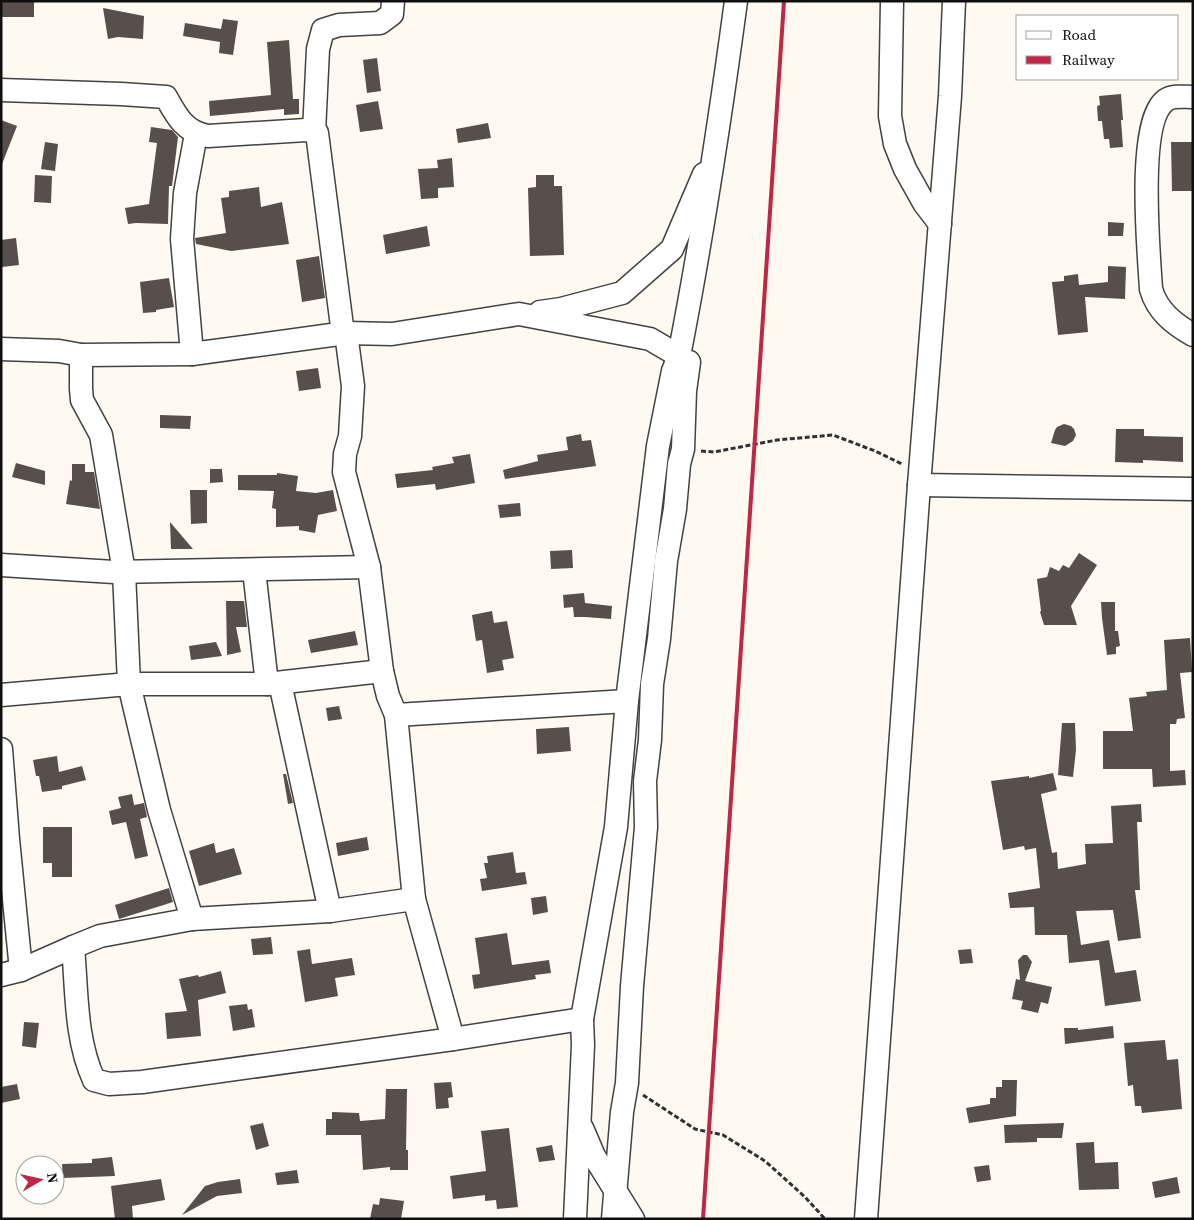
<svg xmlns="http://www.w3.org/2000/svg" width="1194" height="1220" font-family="'Source Serif 4',serif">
  <rect width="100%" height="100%" fill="#fffaf1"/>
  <g fill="#584e4b">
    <polygon points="12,1 34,1 34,17 1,17 1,2"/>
    <polygon points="103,8 144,16 143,39 118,37 108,39"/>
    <polygon points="223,19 238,21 233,55 219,53 220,42 183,36 185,23 221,29"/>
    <polygon points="289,40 293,99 299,99 299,114 284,115 284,109 210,116 209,101 271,95 267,42"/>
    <polygon points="377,58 381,91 367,93 363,60"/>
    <polygon points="1121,94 1123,120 1121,120 1123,147 1110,148 1109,139 1104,139 1102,121 1098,121 1097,106 1100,105 1099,96"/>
    <polygon points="378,101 383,129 360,132 356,105"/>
    <polygon points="1,120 17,126 2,164 1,164"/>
    <polygon points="488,123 491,138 458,143 456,129"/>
    <polygon points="151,127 172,130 178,137 172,186 169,186 168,224 136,223 128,224 125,208 149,204 157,143 149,142"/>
    <polygon points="45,142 58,144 55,171 41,169"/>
    <polygon points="1171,142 1193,142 1193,191 1172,191"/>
    <polygon points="452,158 454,187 438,188 438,198 421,199 418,169 438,168 437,160"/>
    <polygon points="35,175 52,176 51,203 34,202"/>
    <polygon points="536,175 554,175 554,186 562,186 564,255 530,256 528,188 536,187"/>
    <polygon points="259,187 261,207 282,202 289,244 231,251 196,244 195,238 226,233 221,198 229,197 229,191"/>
    <polygon points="1108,222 1124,223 1123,236 1108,236"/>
    <polygon points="427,226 430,246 386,254 383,235"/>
    <polygon points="16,238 19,265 2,267 1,240"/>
    <polygon points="319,256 325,298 302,302 296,260"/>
    <polygon points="1108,266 1126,267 1125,299 1085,297 1088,332 1058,335 1052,282 1064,281 1064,276 1078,274 1079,285 1108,282"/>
    <polygon points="169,278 174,307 156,310 156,312 143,313 140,282"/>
    <polygon points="318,368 321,388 299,391 296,371"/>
    <polygon points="160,415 191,416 190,429 160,428"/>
    <polygon points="1064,424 1071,426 1074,429 1076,435 1073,441 1065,446 1051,443 1055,430 1057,427"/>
    <polygon points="1116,429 1144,429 1144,436 1183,437 1183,462 1143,460 1143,463 1115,462"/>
    <polygon points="581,434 582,441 591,440 596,466 505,479 503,470 538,461 537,455 568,450 566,437"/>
    <polygon points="470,454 475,483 436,490 435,484 397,488 395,474 433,470 432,467 454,463 452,457"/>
    <polygon points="16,463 45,471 45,485 12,477"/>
    <polygon points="72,464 85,464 85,472 94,472 100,509 66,504 70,480 72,481"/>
    <polygon points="210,469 222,469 223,482 210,483"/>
    <polygon points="277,473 298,476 296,491 316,493 333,490 337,511 318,515 315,533 299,530 299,526 276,527 276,509 272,508 274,491 238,490 238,475 277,475"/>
    <polygon points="190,490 207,490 207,523 191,524"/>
    <polygon points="520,503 521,516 500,518 498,505"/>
    <polygon points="170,522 193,549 171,549"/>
    <polygon points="572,550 573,568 551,569 550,551"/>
    <polygon points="1079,553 1097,565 1071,606 1077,625 1044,625 1040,612 1041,611 1037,579 1047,577 1050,567 1059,571 1063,565 1069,568"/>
    <polygon points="584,593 585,603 612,606 611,619 585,617 574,617 573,607 564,608 563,595"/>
    <polygon points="226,601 244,601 247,627 236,627 241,652 227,655"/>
    <polygon points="1101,602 1115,602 1115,631 1118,631 1120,646 1116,647 1116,654 1107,655 1102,618"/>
    <polygon points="492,611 494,623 507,621 514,658 502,660 504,670 487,673 482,640 476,641 472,615"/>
    <polygon points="355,631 358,645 311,653 308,640"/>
    <polygon points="1190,638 1192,672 1180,673 1185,718 1177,719 1176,724 1170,724 1170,771 1185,770 1186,785 1153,787 1152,769 1103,769 1103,731 1133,731 1129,698 1147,696 1146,692 1167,690 1164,640"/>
    <polygon points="216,642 222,656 191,660 189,646"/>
    <polygon points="339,706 342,719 328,721 326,708"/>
    <polygon points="1062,723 1075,723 1076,750 1073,777 1058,775"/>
    <polygon points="569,727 571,751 537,754 536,729"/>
    <polygon points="57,756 59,772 82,766 86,780 62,786 62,789 42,792 39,776 36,776 33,760"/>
    <polygon points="1053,773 1057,790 1041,794 1052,853 1057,852 1058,869 1086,864 1085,844 1113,843 1111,806 1141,804 1142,822 1137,822 1140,890 1135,890 1141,938 1118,941 1113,910 1076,911 1081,945 1109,940 1115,973 1136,970 1141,1001 1105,1006 1099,960 1069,963 1067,935 1035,935 1034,907 1010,908 1008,893 1040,888 1036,848 1025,850 1024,846 1003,850 991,781 1029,776 1029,778"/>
    <polygon points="283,774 286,774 293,803 288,804"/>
    <polygon points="132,794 134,805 144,803 147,817 140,819 148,856 135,859 126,822 112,825 109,811 121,808 118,797"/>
    <polygon points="43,827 72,827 72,877 52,877 52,863 43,863"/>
    <polygon points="367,837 369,850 338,856 336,843"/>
    <polygon points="214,843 216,853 234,848 242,874 199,886 189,851"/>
    <polygon points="513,852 516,873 525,872 527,884 482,891 480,879 487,878 484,863 488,863 487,856"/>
    <polygon points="169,888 173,902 119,919 115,905"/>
    <polygon points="546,896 548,912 533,915 531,898"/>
    <polygon points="507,933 512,965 549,960 551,973 535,975 536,979 474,989 472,975 480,974 475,938"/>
    <polygon points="271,937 273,954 253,955 251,939"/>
    <polygon points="310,949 312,964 352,958 355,975 335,978 338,996 305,1002 297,951"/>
    <polygon points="971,949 973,963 960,964 958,950"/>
    <polygon points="1023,955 1027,955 1032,962 1025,981 1052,987 1048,1004 1041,1002 1038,1013 1021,1009 1023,1001 1012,999 1016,979 1020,980 1018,960"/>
    <polygon points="221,971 226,993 198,1000 201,1036 167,1039 165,1013 187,1011 179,979 198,975 199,977"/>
    <polygon points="247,1004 248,1010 252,1009 255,1027 233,1031 229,1006"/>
    <polygon points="24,1022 39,1023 36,1048 22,1046"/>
    <polygon points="1113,1026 1114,1038 1065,1044 1064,1028 1078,1028 1078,1030"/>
    <polygon points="1165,1040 1167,1060 1178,1059 1182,1109 1142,1113 1141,1106 1135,1106 1133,1085 1128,1086 1124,1043"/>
    <polygon points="1002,1080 1017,1080 1016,1116 969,1123 966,1108 990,1104 990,1098 996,1098 996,1087 1002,1087"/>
    <polygon points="451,1082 453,1097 448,1098 449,1108 436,1109 434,1083"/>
    <polygon points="17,1084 20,1099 1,1103 1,1087"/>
    <polygon points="386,1089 407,1089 406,1150 408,1150 408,1170 390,1170 390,1167 363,1170 361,1135 326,1135 326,1119 332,1119 332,1112 359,1113 360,1121 385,1119"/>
    <polygon points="263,1123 269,1146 256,1150 250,1126"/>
    <polygon points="1064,1123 1062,1138 1037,1138 1037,1142 1005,1143 1004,1125"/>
    <polygon points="509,1128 518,1207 497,1209 496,1200 485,1201 485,1195 453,1199 450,1176 486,1171 481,1131"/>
    <polygon points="1094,1142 1095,1163 1118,1162 1119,1189 1079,1190 1076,1143"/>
    <polygon points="552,1145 555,1160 539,1162 536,1148"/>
    <polygon points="112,1157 115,1176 63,1178 62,1164 92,1163 92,1159"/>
    <polygon points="989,1165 991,1180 977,1182 974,1167"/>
    <polygon points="297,1170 299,1183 277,1185 275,1173"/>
    <polygon points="1177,1177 1180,1193 1155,1198 1152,1182"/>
    <polygon points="161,1179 165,1200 132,1206 133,1219 115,1219 111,1186"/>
    <polygon points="240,1179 242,1193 217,1196 182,1215 205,1186 218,1182"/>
    <polygon points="380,1198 404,1201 401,1219 370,1219 373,1204 379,1205"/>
  </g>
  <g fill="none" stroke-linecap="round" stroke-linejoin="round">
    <defs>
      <g id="minor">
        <polyline points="892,1 890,116 895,144 905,169 924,203 940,224"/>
        <path d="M 1,90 L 121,94 L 166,97 C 177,117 185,132 208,136 L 306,130 L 317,133 L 343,334 L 346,333 L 353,386 L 350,436 L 345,454 L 344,472 L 369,567 L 382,671 L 388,696 L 396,715 L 414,899 L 453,1039"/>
        <path d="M 1193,97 C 1185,97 1173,95 1166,100 C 1136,121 1149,254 1151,289 C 1157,311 1174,324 1193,335"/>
        <polyline points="314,132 318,49 323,30 339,25 380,23 392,14 393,1"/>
        <polyline points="540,312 561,309 622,293 672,249 704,174"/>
        <polyline points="1,349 59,351 81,355 192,354 346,333 392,334 519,314 650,339 679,356"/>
        <polyline points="192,354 182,239 185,193 196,134"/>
        <polyline points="81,355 81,389 82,400 101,435 124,572 129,684 159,810 192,919"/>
        <polyline points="919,485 1193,489"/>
        <polyline points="1,565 114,572 369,567"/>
        <polyline points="254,570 267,684"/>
        <polyline points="280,683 330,911"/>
        <polyline points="1,695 129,684 267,684 382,671"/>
        <polyline points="396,715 627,701"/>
        <polyline points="1,749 8,839 21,970"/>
        <path d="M 73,947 C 77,991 75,1039 94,1080 L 109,1084 L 142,1082 L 453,1039 L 582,1019"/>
        <polyline points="1,975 21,970 73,947 100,936 192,919 330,911 414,899"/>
        <polyline points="582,1128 594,1156 633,1219"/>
        <path d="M 575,1219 L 583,1045 L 582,1019 L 616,827 L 627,701 L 658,446 L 673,371 L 679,356 C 702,238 720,120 736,1"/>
        <polyline points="613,1219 622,1112 627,1083 632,986 646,827 645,781 650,740 652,684 659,639 666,561 675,509 679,464 683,449 685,391 689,362"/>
        <polyline points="866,1219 919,485 950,96 954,1"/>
      </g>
    </defs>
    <use href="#minor" stroke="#424242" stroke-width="25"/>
    <g stroke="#313131" stroke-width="3" stroke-dasharray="5 2.5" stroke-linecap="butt">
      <polyline points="701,451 714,452 777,440 833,435 875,451 902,464"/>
      <polyline points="643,1095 695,1129 723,1135 765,1161 805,1197 825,1219"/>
    </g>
    <use href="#minor" stroke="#fff" stroke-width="22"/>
    <polyline stroke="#be2846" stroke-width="4" points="703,1219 784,1"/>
  </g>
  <rect width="1194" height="1220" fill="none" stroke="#0f0f0f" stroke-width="5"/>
  <rect x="1016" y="15" width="162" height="65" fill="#ffffff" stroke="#9f9f9f"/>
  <rect x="1026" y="31" width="25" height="8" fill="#ffffff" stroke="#9f9f9f"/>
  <text x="1062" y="40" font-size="15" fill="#0f0f0f">Road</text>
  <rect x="1026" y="56" width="25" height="8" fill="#be2846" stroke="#9f9f9f"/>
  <text x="1062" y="65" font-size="15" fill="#0f0f0f">Railway</text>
  <g transform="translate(40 1180) rotate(81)"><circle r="24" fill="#ffffff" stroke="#9f9f9f"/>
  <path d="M0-4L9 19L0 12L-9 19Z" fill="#be2846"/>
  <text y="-8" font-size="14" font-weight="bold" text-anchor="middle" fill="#0f0f0f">N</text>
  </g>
</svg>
